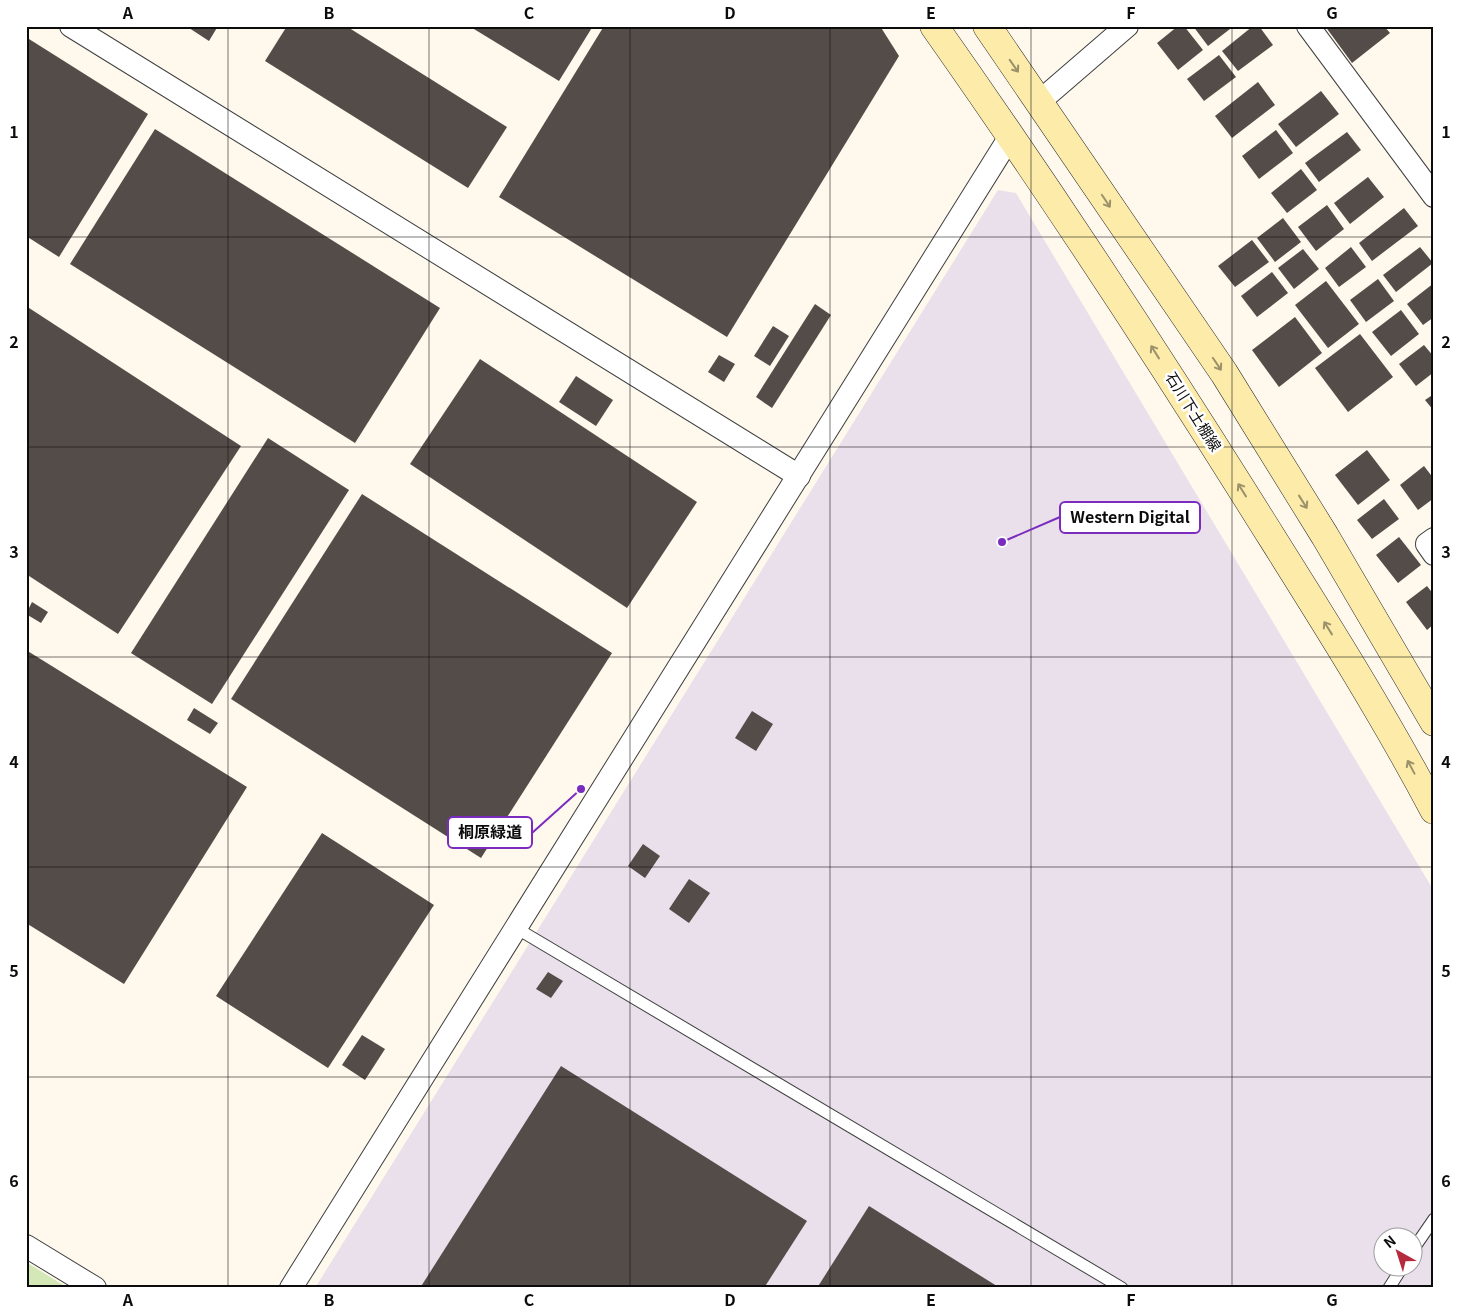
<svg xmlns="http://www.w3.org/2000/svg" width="1460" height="1314" font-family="Georgia,'Noto Sans JP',serif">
  <rect width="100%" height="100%" fill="#fef9ec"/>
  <path fill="#e9e0eb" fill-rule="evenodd" d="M 998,190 L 1016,193 L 1434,891 L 1434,1288 L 315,1288 ZM 1382,1236 L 1412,1236 L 1412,1266 L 1382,1266 Z"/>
  <polygon fill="#d4e7b7" points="26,1262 68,1288 26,1288"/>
  <g fill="#544c49">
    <polygon points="186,26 218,26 209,41"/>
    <polygon points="287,26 346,26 507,127 468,188 265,61"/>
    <polygon points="469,26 593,26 559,81"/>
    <polygon points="604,26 880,26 899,56 727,337 499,197"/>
    <polygon points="1178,26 1184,26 1203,50 1178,70 1157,43"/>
    <polygon points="1193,26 1228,26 1230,29 1208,46"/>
    <polygon points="1253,26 1259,26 1273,45 1238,71 1222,51"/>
    <polygon points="1325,26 1384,26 1390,33 1352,63"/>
    <polygon points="29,39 148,114 59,257 26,236 26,43"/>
    <polygon points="1219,55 1236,77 1204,101 1187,79"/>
    <polygon points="1258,82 1275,105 1232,138 1215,116"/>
    <polygon points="1321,91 1339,114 1296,147 1278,124"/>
    <polygon points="155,129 440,308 355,443 70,264"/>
    <polygon points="1276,130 1293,153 1259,179 1242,156"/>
    <polygon points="1347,132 1361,150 1319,182 1305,163"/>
    <polygon points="1301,169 1317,190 1287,213 1271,193"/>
    <polygon points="1368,177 1384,197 1350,224 1334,203"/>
    <polygon points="1327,205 1344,229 1316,251 1298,227"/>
    <polygon points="1404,208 1418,226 1372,261 1359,243"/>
    <polygon points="1283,218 1301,242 1275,262 1257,238"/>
    <polygon points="1252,240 1269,262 1235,287 1218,266"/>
    <polygon points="1351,247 1366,267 1339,287 1325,268"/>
    <polygon points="1420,247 1433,263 1396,292 1383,275"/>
    <polygon points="1303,249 1319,269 1294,289 1278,268"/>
    <polygon points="1272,272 1288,293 1257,317 1241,296"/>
    <polygon points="1378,279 1394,301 1366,322 1350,300"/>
    <polygon points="1326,281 1359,324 1328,348 1295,305"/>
    <polygon points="1434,283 1434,317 1423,325 1407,304"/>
    <polygon points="815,304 831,315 772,408 756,397"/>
    <polygon points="26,306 241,446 118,634 26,574"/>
    <polygon points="1401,310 1419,334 1391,356 1372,332"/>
    <polygon points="1295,317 1322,353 1279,387 1252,350"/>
    <polygon points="773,326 789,336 770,366 754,356"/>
    <polygon points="1360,334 1393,377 1348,412 1315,368"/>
    <polygon points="1424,345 1434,357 1434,372 1416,386 1399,364"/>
    <polygon points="719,355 735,364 724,382 708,372"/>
    <polygon points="480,359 697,502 627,608 410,464"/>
    <polygon points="576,376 613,400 596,426 559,402"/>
    <polygon points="1434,394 1434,411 1425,400"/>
    <polygon points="268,438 349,490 212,704 131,653"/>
    <polygon points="1367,450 1390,480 1358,505 1335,475"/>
    <polygon points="1424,466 1434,479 1434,498 1418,510 1400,485"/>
    <polygon points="362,494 612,653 481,858 231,699"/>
    <polygon points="1384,499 1399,519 1372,539 1357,520"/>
    <polygon points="1399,537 1421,565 1398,583 1376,555"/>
    <polygon points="1427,586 1434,595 1434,624 1427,630 1406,602"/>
    <polygon points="32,602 48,612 41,623 26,614"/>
    <polygon points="26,650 247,787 124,984 26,923"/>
    <polygon points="194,708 218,723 210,734 187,720"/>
    <polygon points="752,711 773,724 756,751 735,738"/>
    <polygon points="322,833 434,905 328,1068 216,996"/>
    <polygon points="643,844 660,856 645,878 628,866"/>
    <polygon points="689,879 710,893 689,923 669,909"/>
    <polygon points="548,972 563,981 551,998 536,989"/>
    <polygon points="362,1035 385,1049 365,1080 342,1065"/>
    <polygon points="561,1066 807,1221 764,1288 420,1288"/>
    <polygon points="869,1206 1000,1288 817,1288"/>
  </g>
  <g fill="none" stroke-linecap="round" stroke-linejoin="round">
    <defs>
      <g id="lane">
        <polyline points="516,928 1122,1288"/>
        <polyline points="1412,1251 1434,1219"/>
        <polyline points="1389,1288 1403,1266"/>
      </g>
      <g id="street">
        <polyline points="71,26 799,476"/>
        <polyline points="1308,26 1434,196"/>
        <polyline points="1039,102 1127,26"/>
        <polyline points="1434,539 1427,544 1434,554"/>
        <polyline points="26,1246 95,1288"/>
        <polyline points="291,1288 1011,135"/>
      </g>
      <g id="secondary">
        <path d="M 934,26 C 1044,182 1148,340 1249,501 C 1313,603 1378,704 1434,810"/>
        <polyline points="987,26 1224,373 1325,536 1434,722"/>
      </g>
    </defs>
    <use href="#lane" stroke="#3f3f3f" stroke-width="13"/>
    <use href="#street" stroke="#3f3f3f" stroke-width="24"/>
    <use href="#secondary" stroke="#2e2e2e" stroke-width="29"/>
    <use href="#lane" stroke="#fff" stroke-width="11"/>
    <use href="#street" stroke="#fff" stroke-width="22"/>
    <use href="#secondary" stroke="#fceba9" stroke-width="28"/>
  </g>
  <defs><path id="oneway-shaft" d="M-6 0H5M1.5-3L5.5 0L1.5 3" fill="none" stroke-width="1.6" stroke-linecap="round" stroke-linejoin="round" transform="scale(1.25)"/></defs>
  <g stroke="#9c926a">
    <use href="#oneway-shaft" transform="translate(1014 66) rotate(55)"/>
    <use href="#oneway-shaft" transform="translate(1106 201) rotate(56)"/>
    <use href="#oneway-shaft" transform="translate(1155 352) rotate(-122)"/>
    <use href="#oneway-shaft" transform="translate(1217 364) rotate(56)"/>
    <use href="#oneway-shaft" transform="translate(1242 490) rotate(-122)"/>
    <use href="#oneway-shaft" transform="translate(1303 502) rotate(58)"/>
    <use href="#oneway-shaft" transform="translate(1328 628) rotate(-122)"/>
    <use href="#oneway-shaft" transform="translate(1411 767) rotate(-118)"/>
  </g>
  <path fill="none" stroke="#0c0c0c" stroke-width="1" stroke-opacity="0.55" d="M 228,26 L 228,1288M 429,26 L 429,1288M 630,26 L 630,1288M 830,26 L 830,1288M 1031,26 L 1031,1288M 1232,26 L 1232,1288M 26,237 L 1434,237M 26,447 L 1434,447M 26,657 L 1434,657M 26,867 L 1434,867M 26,1077 L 1434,1077"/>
  <g text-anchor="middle" stroke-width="5" stroke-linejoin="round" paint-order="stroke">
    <g font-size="15" fill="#0c0c0c" stroke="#fff">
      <text transform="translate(1193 412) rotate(58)" y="5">石川下土棚線</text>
    </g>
  </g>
  <path fill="none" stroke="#7b2cbf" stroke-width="2" d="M1002 542L1060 517M581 789L532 833"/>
  <g fill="#7b2cbf" stroke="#fff" stroke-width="2">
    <circle cx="1002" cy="542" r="5"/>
    <circle cx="581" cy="789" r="5"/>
  </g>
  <g fill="#fff" stroke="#7b2cbf" stroke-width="2">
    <rect x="1060" y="502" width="140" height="31" rx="5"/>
    <rect x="448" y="817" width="84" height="31" rx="5"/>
  </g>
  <g font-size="16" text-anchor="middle" font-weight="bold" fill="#0c0c0c">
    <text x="1130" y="523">Western Digital</text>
    <text x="490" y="838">桐原緑道</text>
  </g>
  <rect width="1460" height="1314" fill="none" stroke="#ffffff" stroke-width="55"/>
  <g transform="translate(1398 1252) rotate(321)"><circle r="24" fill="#ffffff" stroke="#9e9e9e"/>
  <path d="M0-4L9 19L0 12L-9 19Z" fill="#b62a3d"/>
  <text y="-8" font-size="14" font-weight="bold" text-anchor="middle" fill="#0c0c0c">N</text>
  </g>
  <rect x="28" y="28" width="1404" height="1258" fill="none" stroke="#0c0c0c" stroke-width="2"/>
  <g font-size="16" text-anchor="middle" font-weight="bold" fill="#0c0c0c">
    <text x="128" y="19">A</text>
    <text x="329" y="19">B</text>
    <text x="529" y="19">C</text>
    <text x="730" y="19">D</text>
    <text x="931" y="19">E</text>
    <text x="1131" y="19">F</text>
    <text x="1332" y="19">G</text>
    <text x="14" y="138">1</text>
    <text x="1446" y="138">1</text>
    <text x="14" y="348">2</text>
    <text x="1446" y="348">2</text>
    <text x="14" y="558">3</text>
    <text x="1446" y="558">3</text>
    <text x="14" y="768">4</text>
    <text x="1446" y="768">4</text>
    <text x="14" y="977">5</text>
    <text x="1446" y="977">5</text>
    <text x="14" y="1187">6</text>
    <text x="1446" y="1187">6</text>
    <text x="128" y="1306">A</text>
    <text x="329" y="1306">B</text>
    <text x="529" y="1306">C</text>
    <text x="730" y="1306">D</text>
    <text x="931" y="1306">E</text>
    <text x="1131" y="1306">F</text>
    <text x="1332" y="1306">G</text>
  </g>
</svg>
